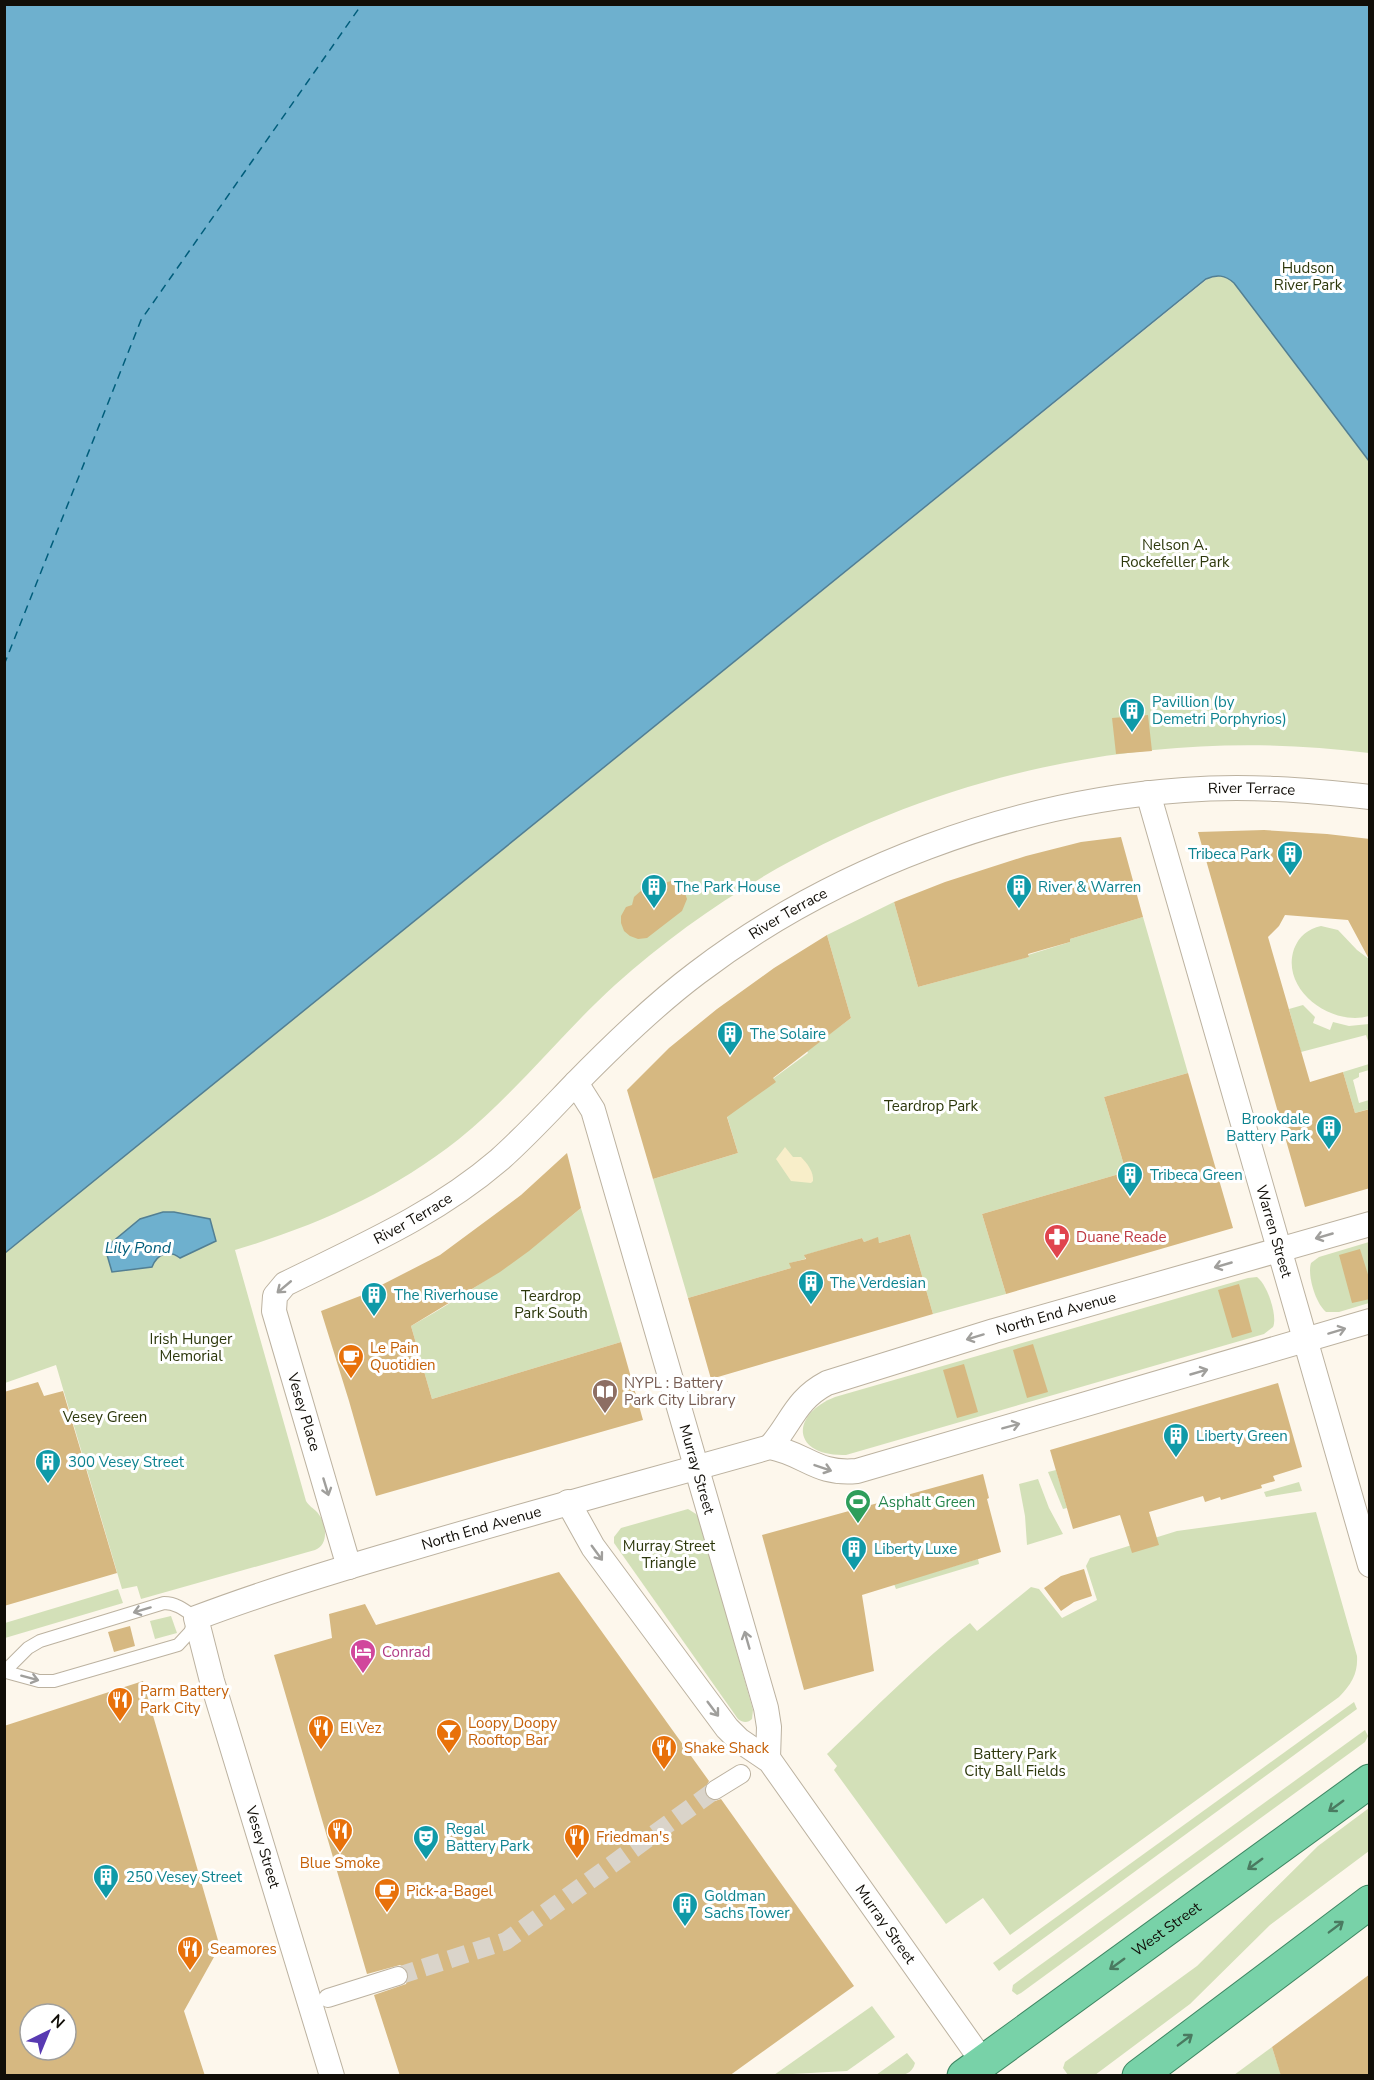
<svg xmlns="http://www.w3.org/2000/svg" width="1374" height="2080" font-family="'Nunito Sans',sans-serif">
  <rect width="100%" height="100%" fill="#fdf7ec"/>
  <g fill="#d3e0b8">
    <path d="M 1369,148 L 1369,753 C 1100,718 818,802 615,985 C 562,1033 515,1094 459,1139 C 392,1192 316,1226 235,1250 L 306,1501 C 309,1506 313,1508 317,1512 C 326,1522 330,1544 315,1550 L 141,1599 L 137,1586 L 122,1589 L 56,1365 L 5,1383 L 5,1253 Z"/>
    <polygon points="894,902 918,987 1024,958 1029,957 1028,955 1070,942 1070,939 1143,917 1188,1073 1104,1097 1126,1172 982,1214 1006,1294 933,1314 910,1234 879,1243 877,1238 864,1242 862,1238 805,1255 805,1259 790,1263 791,1268 688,1298 653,1179 738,1153 726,1113 808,1053 807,1051 851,1018 827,935"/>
    <path d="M 1321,926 L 1338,930 L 1357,950 L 1369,959 L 1369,1016 C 1332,1027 1280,990 1294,949 C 1299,936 1308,929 1321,926 Z"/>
    <polygon points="1303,1005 1315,1017 1313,1023 1330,1030 1333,1022 1349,1026 1369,1024 1369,1044 1366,1035 1301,1052 1289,1009"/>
    <polygon points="1369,1064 1369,1070 1359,1073 1359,1077 1353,1080 1359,1103 1369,1100 1369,1109 1355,1113 1343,1072"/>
    <path d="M 581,1208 L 621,1342 L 432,1399 L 411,1326 C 472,1292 528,1253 581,1208 Z"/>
    <path d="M 1369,1242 L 1369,1303 L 1339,1312 L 1326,1312 C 1316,1304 1307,1276 1311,1263 L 1319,1257 Z"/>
    <path d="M 1257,1277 C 1267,1284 1278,1316 1273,1327 L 1264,1334 L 846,1455 C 792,1457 789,1415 835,1397 L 1248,1278 Z"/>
    <polygon points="1056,1470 1067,1508 1063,1509 1048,1472"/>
    <polygon points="1038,1479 1049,1508 1063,1534 1027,1545 1025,1516 1019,1484"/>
    <polygon points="1299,1482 1302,1491 1266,1497 1264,1492"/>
    <path d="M 688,1509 L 696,1514 L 700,1521 L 753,1710 L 752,1719 C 748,1723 743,1723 738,1719 L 614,1543 L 614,1537 L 621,1528 Z"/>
    <path d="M 1316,1512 L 1357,1656 C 1358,1673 1352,1684 1339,1697 L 1010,1935 L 983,1898 L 946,1924 L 834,1770 L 837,1766 L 827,1754 C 874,1709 919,1663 970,1623 L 977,1631 L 1031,1587 L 1039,1589 L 1062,1618 L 1097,1600 L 1086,1566 L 1090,1558 L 1177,1531 Z"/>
    <polygon points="978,1559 979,1564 896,1589 894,1584"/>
    <polygon points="118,1589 123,1603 5,1638 5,1623"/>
    <polygon points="171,1616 177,1633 155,1639 150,1621"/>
    <polygon points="1354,1702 1357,1709 999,1971 993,1963"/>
    <polygon points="1365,1730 1368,1736 1365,1742 1021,1993 1017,1995 1012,1991 1013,1985 1036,1968"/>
    <polygon points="1369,1808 1369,1851 1270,1925 1190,2004 1095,2075 1068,2075 1063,2068 1065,2062 1197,1966 1318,1846"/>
    <polygon points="872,2006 895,2037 847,2071 774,2075"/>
    <polygon points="1272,2047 1281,2075 1234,2075"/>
    <path d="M 907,2053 L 915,2063 C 911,2080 890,2076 876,2075 Z"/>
  </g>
  <path fill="#f8eec9" d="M 785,1147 L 793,1157 L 801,1157 C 807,1163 814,1172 813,1181 L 811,1183 L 791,1181 L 776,1159 Z"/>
  <g fill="#6eb0ce" stroke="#527f93" stroke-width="1.5">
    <path d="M 5,4 L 1369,5 L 1369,461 L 1234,283 C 1225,275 1217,274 1206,279 L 5,1253 Z"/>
    <path d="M 163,1212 L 174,1212 L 210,1219 L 216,1241 L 180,1258 C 169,1249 157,1254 152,1267 L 112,1272 L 105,1248 L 140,1219 Z"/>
  </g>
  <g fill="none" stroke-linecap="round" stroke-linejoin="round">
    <g stroke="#005d7b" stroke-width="1.5" stroke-dasharray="8 6" stroke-linecap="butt">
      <polyline points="4,6 5,4"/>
      <polyline points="4,665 141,320 362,4"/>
    </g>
  </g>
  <g fill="#d6b881" fill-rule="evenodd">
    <polygon points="1148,715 1152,751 1116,754 1112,718"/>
    <polygon points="1264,830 1327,834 1370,839 1370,961 1348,920 1285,915 1279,926 1268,937 1310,1082 1343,1072 1355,1113 1370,1109 1370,1188 1305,1207 1198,832"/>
    <polygon points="1121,837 1143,917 1070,939 1070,942 1028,954 1029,957 918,987 894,902 945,882 1026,856 1081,842"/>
    <polygon points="671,881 679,884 685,893 687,899 682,911 647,938 638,939 630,936 624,931 621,923 621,916 626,907 632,905 634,897 643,889"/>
    <polygon points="827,935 851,1018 773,1078 776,1082 727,1117 738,1153 653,1179 627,1090 669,1048 717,1009 774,968"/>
    <polygon points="1188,1073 1233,1228 1006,1294 982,1214 1126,1172 1104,1097"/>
    <polygon points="567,1153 581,1208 529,1251 500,1272 411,1326 432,1399 621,1342 643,1420 376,1496 349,1401 321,1311 360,1296 440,1255 521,1195"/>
    <polygon points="910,1234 933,1314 711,1379 688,1298 791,1268 789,1263 806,1259 804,1255 862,1238 864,1242 878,1237 879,1243"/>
    <polygon points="1360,1249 1370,1281 1370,1299 1352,1303 1339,1255"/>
    <polygon points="1239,1284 1252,1332 1232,1338 1218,1290"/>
    <polygon points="1033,1344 1048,1392 1027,1398 1013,1350"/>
    <polygon points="964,1364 978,1412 957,1418 943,1370"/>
    <polygon points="38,1382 44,1396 63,1391 117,1573 4,1606 4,1392"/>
    <polygon points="1278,1383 1302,1467 1273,1476 1275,1481 1261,1485 1262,1488 1221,1500 1220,1497 1205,1502 1203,1496 1149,1512 1159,1545 1132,1553 1120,1515 1073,1529 1050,1450"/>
    <polygon points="983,1474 989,1498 987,1499 1001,1552 862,1595 874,1671 804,1690 762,1535"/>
    <polygon points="1084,1569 1092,1596 1074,1602 1061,1611 1044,1588 1061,1576"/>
    <polygon points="559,1572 709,1781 704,1790 706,1796 715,1801 721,1799 854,1986 729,2076 400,2076 374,1995 406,1984 409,1973 406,1968 400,1965 367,1974 274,1655 332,1638 329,1614 365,1604 376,1625"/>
    <polygon points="130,1626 135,1646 114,1652 108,1632"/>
    <path d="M 143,1681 L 222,1954 L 214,1957 L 184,2011 L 205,2076 L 4,2076 L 4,1726 ZM 30,2014 L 66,2014 L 66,2050 L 30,2050 Z"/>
    <polygon points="1370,1974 1370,2076 1281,2076 1272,2047"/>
  </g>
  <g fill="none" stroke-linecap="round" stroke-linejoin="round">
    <polyline stroke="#dad4ca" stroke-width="18" stroke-dasharray="18 9" stroke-linecap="butt" points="398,1976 506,1941 715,1790"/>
    <defs>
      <path id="service" d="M 4,1672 L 28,1648 L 40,1641 L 164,1603 C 177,1603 186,1611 196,1618 L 190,1632 L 178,1645 L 54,1681 L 39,1681 L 6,1672"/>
      <g id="pedestrian">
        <polyline points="715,1790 741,1774"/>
        <polyline points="328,1998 398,1976"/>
      </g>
      <g id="minor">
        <path id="s1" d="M 1148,793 L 1370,1565"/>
        <path id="s2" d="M 576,1083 L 593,1110 L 766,1708 L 769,1727 L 768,1758"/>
        <path id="s3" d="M 770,1447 C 792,1422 795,1400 827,1383 L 994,1331 L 1370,1224"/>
        <path id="s4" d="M 568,1502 L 593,1547 L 727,1728 L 739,1740 L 770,1761 L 983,2062"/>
        <path id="s5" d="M 349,1567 L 274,1311 L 275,1296 L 285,1284 C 360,1247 435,1215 499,1160 C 525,1137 549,1111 573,1086 C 612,1046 653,1006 697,973 C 833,869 1013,802 1184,790 C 1246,785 1308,790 1370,797"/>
        <path id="s6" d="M 332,2076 L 212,1681 L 196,1618 C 262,1593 330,1572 399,1552 C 522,1515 646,1482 770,1447 C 806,1454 816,1475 857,1471 L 1370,1321"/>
      </g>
      <g id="trunk">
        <path id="s7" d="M 964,2076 L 1370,1781"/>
        <polyline points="1139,2076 1370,1902"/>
      </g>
    </defs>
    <use href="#service" stroke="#bcb2a0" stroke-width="14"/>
    <use href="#pedestrian" stroke="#bcb2a0" stroke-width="20"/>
    <use href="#minor" stroke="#bcb2a0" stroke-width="26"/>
    <use href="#trunk" stroke="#3e8662" stroke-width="35"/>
    <use href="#service" stroke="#fff" stroke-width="12"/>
    <use href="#pedestrian" stroke="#fff" stroke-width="18"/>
    <use href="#minor" stroke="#fff" stroke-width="24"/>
    <use href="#trunk" stroke="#78d2a8" stroke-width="33"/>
  </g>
  <defs><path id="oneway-shaft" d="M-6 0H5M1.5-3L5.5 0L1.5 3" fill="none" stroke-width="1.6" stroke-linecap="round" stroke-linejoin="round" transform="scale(1.5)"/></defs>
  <g stroke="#a09f9c">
    <use href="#oneway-shaft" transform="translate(1324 1236) rotate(164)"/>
    <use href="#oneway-shaft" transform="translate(1223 1265) rotate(164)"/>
    <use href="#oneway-shaft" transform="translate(284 1287) rotate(140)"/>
    <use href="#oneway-shaft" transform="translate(1337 1331) rotate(-17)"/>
    <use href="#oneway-shaft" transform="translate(975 1337) rotate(163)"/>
    <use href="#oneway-shaft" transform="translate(1199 1372) rotate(-16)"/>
    <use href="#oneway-shaft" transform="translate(1011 1426) rotate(-15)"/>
    <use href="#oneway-shaft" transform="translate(823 1468) rotate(19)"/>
    <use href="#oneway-shaft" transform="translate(326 1487) rotate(73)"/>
    <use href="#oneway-shaft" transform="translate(597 1553) rotate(54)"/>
    <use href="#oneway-shaft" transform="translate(142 1610) rotate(163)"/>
    <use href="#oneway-shaft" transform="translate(747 1640) rotate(-106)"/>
    <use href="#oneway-shaft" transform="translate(30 1678) rotate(15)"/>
    <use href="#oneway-shaft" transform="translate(713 1709) rotate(53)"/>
  </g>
  <g stroke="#4a7a60">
    <use href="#oneway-shaft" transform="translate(1336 1806) rotate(144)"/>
    <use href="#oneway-shaft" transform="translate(1255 1864) rotate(144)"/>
    <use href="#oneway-shaft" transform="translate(1336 1927) rotate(-37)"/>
    <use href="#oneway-shaft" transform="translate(1117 1964) rotate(144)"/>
    <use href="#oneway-shaft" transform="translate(1185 2040) rotate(-37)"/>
  </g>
  <defs>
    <symbol id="building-pin" viewBox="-11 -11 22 30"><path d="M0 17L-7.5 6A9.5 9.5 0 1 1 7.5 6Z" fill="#0f9aa8" stroke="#fff"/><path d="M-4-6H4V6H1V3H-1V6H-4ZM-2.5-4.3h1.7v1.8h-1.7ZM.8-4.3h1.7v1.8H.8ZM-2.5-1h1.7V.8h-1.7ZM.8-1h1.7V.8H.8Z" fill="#fff"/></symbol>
    <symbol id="pharmacy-pin" viewBox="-11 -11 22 30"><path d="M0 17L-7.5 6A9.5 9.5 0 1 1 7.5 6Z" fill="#e0444e" stroke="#fff"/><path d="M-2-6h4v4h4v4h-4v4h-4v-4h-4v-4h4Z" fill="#fff"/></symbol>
    <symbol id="cafe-pin" viewBox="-11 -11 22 30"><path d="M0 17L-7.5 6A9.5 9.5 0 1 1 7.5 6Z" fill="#e8710a" stroke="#fff"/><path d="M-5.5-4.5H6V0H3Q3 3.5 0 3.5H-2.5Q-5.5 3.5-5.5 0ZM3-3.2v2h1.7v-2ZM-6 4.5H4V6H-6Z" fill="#fff"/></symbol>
    <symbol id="library-pin" viewBox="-11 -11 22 30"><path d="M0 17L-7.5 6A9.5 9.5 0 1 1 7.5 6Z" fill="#8d6e63" stroke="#fff"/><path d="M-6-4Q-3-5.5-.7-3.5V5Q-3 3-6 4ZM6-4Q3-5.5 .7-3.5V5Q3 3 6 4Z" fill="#fff"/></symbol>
    <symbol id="stadium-pin" viewBox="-11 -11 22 30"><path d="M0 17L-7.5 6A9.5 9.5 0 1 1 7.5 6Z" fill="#2e9e5b" stroke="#fff"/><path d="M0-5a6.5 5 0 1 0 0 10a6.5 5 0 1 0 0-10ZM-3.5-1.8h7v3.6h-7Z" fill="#fff"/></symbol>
    <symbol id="hotel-pin" viewBox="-11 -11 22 30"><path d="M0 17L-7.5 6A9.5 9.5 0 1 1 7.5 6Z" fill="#d1479c" stroke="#fff"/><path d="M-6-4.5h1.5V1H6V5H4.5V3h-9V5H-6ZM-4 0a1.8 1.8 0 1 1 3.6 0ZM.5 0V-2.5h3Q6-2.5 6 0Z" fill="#fff"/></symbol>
    <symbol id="restaurant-pin" viewBox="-11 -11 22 30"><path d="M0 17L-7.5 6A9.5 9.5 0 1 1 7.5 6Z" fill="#e8710a" stroke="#fff"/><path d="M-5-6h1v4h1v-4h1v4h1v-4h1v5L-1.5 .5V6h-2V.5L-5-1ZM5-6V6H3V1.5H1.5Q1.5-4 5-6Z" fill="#fff"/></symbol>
    <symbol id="bar-pin" viewBox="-11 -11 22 30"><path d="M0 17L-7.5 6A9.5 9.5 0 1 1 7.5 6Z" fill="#e8710a" stroke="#fff"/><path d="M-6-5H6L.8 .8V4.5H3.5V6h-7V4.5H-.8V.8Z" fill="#fff"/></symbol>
    <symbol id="theatre-pin" viewBox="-11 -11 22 30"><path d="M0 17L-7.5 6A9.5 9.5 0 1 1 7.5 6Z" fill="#0f9aa8" stroke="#fff"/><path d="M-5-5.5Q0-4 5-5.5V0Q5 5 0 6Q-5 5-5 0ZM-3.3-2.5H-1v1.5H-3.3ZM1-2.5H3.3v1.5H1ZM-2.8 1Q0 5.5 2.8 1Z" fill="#fff"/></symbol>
  </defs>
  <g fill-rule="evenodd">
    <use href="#building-pin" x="1117" y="696" width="30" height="40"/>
    <use href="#building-pin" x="1275" y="839" width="30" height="40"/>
    <use href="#building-pin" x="639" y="872" width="30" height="40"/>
    <use href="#building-pin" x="1004" y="872" width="30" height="40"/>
    <use href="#building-pin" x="715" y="1019" width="30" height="40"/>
    <use href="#building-pin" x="1314" y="1113" width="30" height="40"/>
    <use href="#building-pin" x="1115" y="1160" width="30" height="40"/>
    <use href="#pharmacy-pin" x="1042" y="1222" width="30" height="40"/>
    <use href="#building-pin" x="796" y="1268" width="30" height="40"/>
    <use href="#building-pin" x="359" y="1280" width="30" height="40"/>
    <use href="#cafe-pin" x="336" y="1342" width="30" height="40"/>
    <use href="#library-pin" x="590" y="1377" width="30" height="40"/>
    <use href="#building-pin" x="1161" y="1421" width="30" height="40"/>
    <use href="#building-pin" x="33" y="1447" width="30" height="40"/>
    <use href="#stadium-pin" x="843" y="1487" width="30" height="40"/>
    <use href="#building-pin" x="839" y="1534" width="30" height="40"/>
    <use href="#hotel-pin" x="348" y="1637" width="30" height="40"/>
    <use href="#restaurant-pin" x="105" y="1685" width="30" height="40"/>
    <use href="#restaurant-pin" x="306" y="1713" width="30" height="40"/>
    <use href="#bar-pin" x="434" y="1717" width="30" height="40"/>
    <use href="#restaurant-pin" x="649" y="1733" width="30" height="40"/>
    <use href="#restaurant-pin" x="325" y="1816" width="30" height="40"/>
    <use href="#restaurant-pin" x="562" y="1822" width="30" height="40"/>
    <use href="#theatre-pin" x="411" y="1823" width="30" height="40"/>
    <use href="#building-pin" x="91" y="1862" width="30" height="40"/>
    <use href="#cafe-pin" x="372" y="1876" width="30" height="40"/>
    <use href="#building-pin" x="670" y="1890" width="30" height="40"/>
    <use href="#restaurant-pin" x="175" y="1934" width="30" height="40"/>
  </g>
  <g text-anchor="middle" stroke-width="6" stroke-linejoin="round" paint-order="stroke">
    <g font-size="15" fill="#2d380c" stroke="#fff">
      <text x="1308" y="273">Hudson<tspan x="1308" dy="17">River Park</tspan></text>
      <text x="1175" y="550">Nelson A.<tspan x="1175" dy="17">Rockefeller Park</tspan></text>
      <text x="931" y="1111">Teardrop Park</text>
      <text x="551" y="1301">Teardrop<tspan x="551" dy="17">Park South</tspan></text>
      <text x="191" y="1344">Irish Hunger<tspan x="191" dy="17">Memorial</tspan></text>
      <text x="105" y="1422">Vesey Green</text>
      <text x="669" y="1551">Murray Street<tspan x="669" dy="17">Triangle</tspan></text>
      <text x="1015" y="1759">Battery Park<tspan x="1015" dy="17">City Ball Fields</tspan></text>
    </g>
    <g font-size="15" fill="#0d838f" stroke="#fff" text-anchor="start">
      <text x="1152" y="707">Pavillion (by<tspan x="1152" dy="17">Demetri Porphyrios)</tspan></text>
      <text x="1270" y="859" text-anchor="end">Tribeca Park</text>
      <text x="674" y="892">The Park House</text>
      <text x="1038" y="892">River &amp; Warren</text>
      <text x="750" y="1039">The Solaire</text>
      <text x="1310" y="1124" text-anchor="end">Brookdale<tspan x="1310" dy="17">Battery Park</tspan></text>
      <text x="1150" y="1180">Tribeca Green</text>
      <text x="830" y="1288">The Verdesian</text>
      <text x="394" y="1300">The Riverhouse</text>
      <text x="1196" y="1441">Liberty Green</text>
      <text x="68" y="1467">300 Vesey Street</text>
      <text x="874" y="1554">Liberty Luxe</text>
      <text x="446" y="1834">Regal<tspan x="446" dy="17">Battery Park</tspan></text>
      <text x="126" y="1882">250 Vesey Street</text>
      <text x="704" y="1901">Goldman<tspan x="704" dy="17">Sachs Tower</tspan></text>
    </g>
    <g font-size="15" fill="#110e08" stroke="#fff">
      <text dy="5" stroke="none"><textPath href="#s5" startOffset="1413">River Terrace</textPath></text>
      <text dy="5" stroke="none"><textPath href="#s5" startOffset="927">River Terrace</textPath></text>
      <text dy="5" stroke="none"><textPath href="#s5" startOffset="441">River Terrace</textPath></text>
      <text dy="5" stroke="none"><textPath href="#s1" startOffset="456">Warren Street</textPath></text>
      <text dy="5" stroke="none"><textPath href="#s3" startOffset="326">North End Avenue</textPath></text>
      <text transform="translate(304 1412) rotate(73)" y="5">Vesey Place</text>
      <text dy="5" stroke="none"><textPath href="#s2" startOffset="406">Murray Street</textPath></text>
      <text dy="5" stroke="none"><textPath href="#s6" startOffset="777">North End Avenue</textPath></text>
      <text transform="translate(263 1847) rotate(73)" y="5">Vesey Street</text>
      <text dy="5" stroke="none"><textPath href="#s4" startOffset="531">Murray Street</textPath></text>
      <text dy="5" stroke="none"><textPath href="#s7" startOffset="250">West Street</textPath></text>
    </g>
    <g font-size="15" fill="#be3a42" stroke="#fff" text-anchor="start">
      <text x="1076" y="1242">Duane Reade</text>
    </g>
    <g font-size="15" fill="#c56008" stroke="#fff" text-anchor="start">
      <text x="370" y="1353">Le Pain<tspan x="370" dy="17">Quotidien</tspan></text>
      <text x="140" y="1696">Parm Battery<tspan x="140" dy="17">Park City</tspan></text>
      <text x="468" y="1728">Loopy Doopy<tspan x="468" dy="17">Rooftop Bar</tspan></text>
      <text x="340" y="1733">El Vez</text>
      <text x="684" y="1753">Shake Shack</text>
      <text x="596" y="1842">Friedman's</text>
      <text x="340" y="1868" text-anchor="middle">Blue Smoke</text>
      <text x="406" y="1896">Pick-a-Bagel</text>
      <text x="210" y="1954">Seamores</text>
    </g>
    <g font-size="15" fill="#785e54" stroke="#fff" text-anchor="start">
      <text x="624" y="1388">NYPL : Battery<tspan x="624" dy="17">Park City Library</tspan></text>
    </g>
    <g font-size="15" fill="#27864d" stroke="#fff" text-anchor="start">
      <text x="878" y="1507">Asphalt Green</text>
    </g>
    <g font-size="15" fill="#b23c85" stroke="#fff" text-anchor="start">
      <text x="382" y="1657">Conrad</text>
    </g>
    <g font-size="16" font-style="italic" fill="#005d7b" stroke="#fff">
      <text x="138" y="1253">Lily Pond</text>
    </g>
  </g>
  <rect width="1374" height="2080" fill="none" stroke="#110e08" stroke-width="12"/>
  <g transform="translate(48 2032) rotate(43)"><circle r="28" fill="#ffffff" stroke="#a09f9c" stroke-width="1.5"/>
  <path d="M0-4.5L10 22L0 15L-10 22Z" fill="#583ab2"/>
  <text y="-9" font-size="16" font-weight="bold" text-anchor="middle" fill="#110e08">N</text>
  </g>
</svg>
